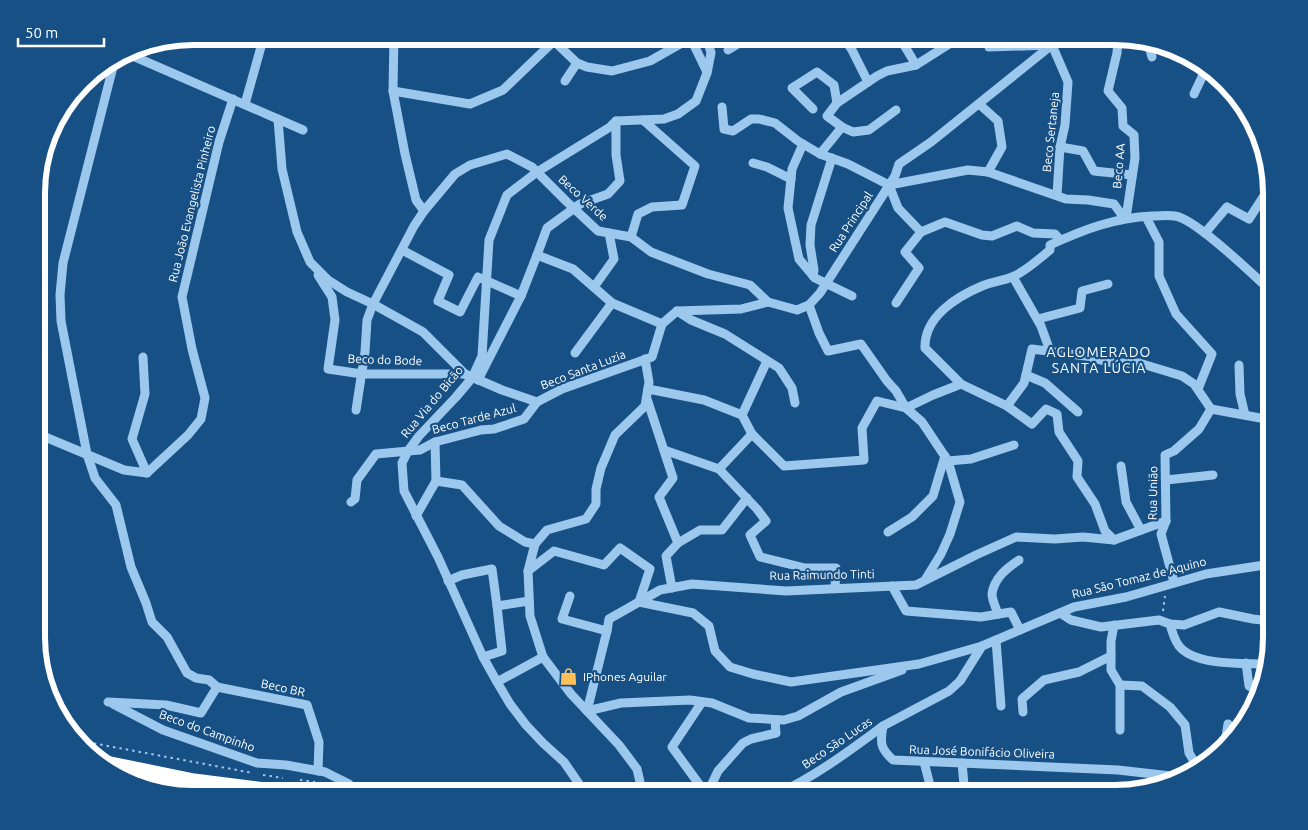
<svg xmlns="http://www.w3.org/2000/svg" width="1308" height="830" font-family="Ubuntu,sans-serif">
  <defs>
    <pattern id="building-back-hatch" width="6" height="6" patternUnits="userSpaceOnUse" patternTransform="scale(1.25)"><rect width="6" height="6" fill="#3f7baf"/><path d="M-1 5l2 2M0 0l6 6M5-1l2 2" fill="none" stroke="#46647e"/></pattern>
  </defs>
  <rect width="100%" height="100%" fill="#175085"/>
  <polygon fill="url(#building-back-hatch)" points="628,36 651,36 640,48"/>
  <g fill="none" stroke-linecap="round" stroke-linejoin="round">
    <g stroke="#9cc8ed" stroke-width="2" stroke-dasharray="2.5 4" stroke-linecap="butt">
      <polyline points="1163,611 1165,596"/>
      <polyline points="81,741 253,773"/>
      <polyline points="263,775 283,778"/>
      <polyline points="300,780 315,782"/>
      <polyline points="360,785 385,786 438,794"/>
    </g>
    <g stroke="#9cc8ed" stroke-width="9">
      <polyline points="552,36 554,41 577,63 587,67 612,71 650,61 687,40"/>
      <polyline points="842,36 852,50 868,82"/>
      <polyline points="902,36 904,45 916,65"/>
      <polyline points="988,36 989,47 1052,45 1068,82 1065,125 1060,147 1057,195"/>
      <polyline points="1118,37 1117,53 1108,91 1122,108 1123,126 1134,135 1135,158 1126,218"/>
      <polyline points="1148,42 1152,57"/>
      <polyline points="693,43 707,72"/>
      <polyline points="728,50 751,36"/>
      <polyline points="126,53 303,130"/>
      <polyline points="565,81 577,63"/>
      <polyline points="393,91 470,104 503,90 554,41"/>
      <polyline points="1194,94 1203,75 1209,70"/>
      <polyline points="837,103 877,76 887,71 916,65 962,36"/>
      <polyline points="245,104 264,36"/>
      <polyline points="979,104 998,121 1002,147 988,172"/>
      <polyline points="722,107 724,129 733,131 751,119 759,119 775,123 798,141 820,154"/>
      <polyline points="813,109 792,88 817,72 834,85 837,103 827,116 842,127 820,154 848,164 889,185"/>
      <polyline points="278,119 282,169 297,232 310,262 328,280 347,292 373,304 423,332 465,374 502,390 537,402 562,389 652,357 662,324 677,311 741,309 768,302 797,310 809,305 820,293 881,198 895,176 899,164 931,142 1063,36"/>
      <polyline points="616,121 616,155 620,181 608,194 580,204 547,228 537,255 573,269 612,303 662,324"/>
      <polyline points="842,127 853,132 869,130 896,110"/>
      <polyline points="803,144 792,169 788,208 799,259 815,278 852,296"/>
      <polyline points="1060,147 1083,151 1094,171 1132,175"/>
      <polyline points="753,163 767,167 791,179"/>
      <polyline points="889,185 968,170 988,172 1066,199 1088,200 1114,204 1124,218"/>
      <polyline points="889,185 898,208 921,232 945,222 982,235 992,236 1017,226 1033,233 1055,234 1060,240"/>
      <polyline points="424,211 455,174 470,165 507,154 532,167 566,201 598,231 631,237 651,252 708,274 750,285 768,302"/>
      <polyline points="1146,217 1159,242 1159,276 1176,314 1212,354 1198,389"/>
      <polyline points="1205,233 1227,207 1249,219 1271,185"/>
      <polyline points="631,237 638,214 652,207 682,205 695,166 643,120"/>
      <polyline points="402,250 449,275 438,301 460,312 478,277 521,296"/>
      <polyline points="318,275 332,297 335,320 328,369 362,374 465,374"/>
      <polyline points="813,276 814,270 810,245 811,225 832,158"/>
      <polyline points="1013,277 1041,326 1050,351"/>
      <polyline points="594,287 614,259 609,233"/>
      <polyline points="896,303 919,268 905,252 921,232"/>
      <polyline points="809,305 819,333 828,351 861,344 887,381 896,391 906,408 922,422 948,461 960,502 950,534 941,554 925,580"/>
      <polyline points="677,311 691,320 725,334 779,368 792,388 795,403"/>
      <polyline points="1038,319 1080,308 1082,291 1108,284"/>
      <polyline points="575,353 612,303"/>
      <polyline points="143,357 145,394 132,439 147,473"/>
      <polyline points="1239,365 1240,394 1245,415"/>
      <polyline points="1026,375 1045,383 1078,412"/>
      <polyline points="478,380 521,296 537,255"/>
      <polyline points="648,389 704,400 742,415 752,434 784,466 864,460 862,428 877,401 906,408 933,395 961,384"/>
      <polyline points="647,399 673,478 659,497 678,543 666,556 672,588"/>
      <polyline points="1007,406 1032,424 1046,409 1057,414 1059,432 1078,461 1077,477 1095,504 1105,531 1114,540"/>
      <path d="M 1211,409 L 1194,384 L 1182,376 L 1139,363 L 1112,363 L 1085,356 L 1032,349 L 1024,383 L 1007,406 L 961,384 L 925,348 C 924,317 956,297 982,286 C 991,282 1002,281 1012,277 C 1025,272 1039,259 1050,250 L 1050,245 C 1085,229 1114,218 1152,216 C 1160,216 1168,215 1175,216 C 1196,219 1253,275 1271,291"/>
      <polyline points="1211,409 1271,420"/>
      <polyline points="356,410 365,352 367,320 373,304 414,226 424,211 416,200 405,154 393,91 394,36"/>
      <polyline points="742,415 767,361"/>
      <polyline points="1265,419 1267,449 1271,450"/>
      <polyline points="38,434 124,470 147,473 188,435 201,419 205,398 192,349 182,297 219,142 233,99"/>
      <polyline points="664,450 719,469 757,509 766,521 750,535 760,557 805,568 836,568 835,588"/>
      <polyline points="948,461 971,459 1014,445"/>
      <polyline points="1121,466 1126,502 1141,530"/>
      <polyline points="719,469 752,434"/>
      <polyline points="1166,480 1213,475"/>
      <polyline points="436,481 462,485 499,526 525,542 535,544"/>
      <polyline points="351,502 355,499 357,480 376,454 420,450 435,442 481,430 494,429 524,419 537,402"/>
      <polyline points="416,516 436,481 435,442"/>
      <polyline points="888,532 912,517 933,496 945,456"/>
      <polyline points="678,543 700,530 722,530 747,498"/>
      <polyline points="528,571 554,551 604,565 620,548 650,569 639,602"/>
      <polyline points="448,581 462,575 492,569 497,606"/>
      <polyline points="1174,582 1161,534 1166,521 1165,455 1174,451 1199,429 1211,409"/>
      <polyline points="892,586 906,611 981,617 1011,612 1020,630"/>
      <polyline points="570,596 562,619 607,631"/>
      <polyline points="639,602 693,613 709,626 715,651 730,667 753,674 791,682 919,664 982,646 1074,607 1126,597 1206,574 1271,564"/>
      <polyline points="1060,613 1071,620 1101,627 1159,620 1170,624 1184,625 1219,612 1253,619 1271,621"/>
      <path d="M 998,614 C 996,608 992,600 992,594 C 994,578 1007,568 1019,560"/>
      <path d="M 1170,624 C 1172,632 1174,639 1179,646 C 1195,666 1242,663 1266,664"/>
      <polyline points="1114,625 1111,641 1111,670 1120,685 1120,730"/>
      <polyline points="996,640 1001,706"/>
      <path d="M 982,646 L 960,681 L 949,691 L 883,726 C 880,743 880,748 893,760 L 1118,770 L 1180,777"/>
      <polyline points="483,657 502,651 497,606 529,601"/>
      <polyline points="1246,663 1249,686 1257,690"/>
      <polyline points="497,682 543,657"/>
      <polyline points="1120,685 1142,686 1170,707 1185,725 1189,753 1198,768"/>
      <polyline points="217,687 307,705 319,742 318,771"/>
      <polyline points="108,702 166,705 201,713 217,687 209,680 196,678 187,673 167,637 152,622 146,603 131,567 116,505 95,478 87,454 61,321 60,295 63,263 115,59"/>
      <polyline points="702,702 672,747 704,791 703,794"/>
      <polyline points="113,704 163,730 257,763 286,765 325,772 349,784 353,794"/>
      <polyline points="587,711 607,631 609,619 660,590 692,584 786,591 916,585 976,555 1016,537 1055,539 1083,537 1114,540 1166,521"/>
      <polyline points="587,711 621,703 690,700 712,703 749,718 784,720 798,716 841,692 902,670"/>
      <polyline points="1023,712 1022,699 1044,680 1079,672 1111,656"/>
      <polyline points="1225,743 1228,724"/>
      <polyline points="924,762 932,793"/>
      <polyline points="962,763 964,785 968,793"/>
      <polyline points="586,794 564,762 543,743 526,725 510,704 497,682 483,657 438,557 404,491 402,463 408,451 419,436 456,397 472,378 482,356 489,240 507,195 537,172 610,127 616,121 664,119 678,114 696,101 707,73 711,53 709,46 703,36"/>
      <polyline points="636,794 640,782 637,769 619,745 571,694 543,657 530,616 528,571 535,544 547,530 586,519 596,504 596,489 601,468 615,435 645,406 649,382 645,359"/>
      <polyline points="707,794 718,771 743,743 751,739 776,733 775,720"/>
      <path d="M 777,794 C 816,776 849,751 883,726"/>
    </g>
    <polyline stroke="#fff" stroke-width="15" points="101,762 194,781 297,794"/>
  </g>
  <defs>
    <symbol id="shop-bare" viewBox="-9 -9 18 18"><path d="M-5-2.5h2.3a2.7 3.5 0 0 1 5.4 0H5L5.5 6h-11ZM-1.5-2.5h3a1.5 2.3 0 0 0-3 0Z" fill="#ffc058" stroke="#175085" stroke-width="2.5" paint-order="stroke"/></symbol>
  </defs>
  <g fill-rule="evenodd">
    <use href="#shop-bare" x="556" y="664" width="25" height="25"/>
  </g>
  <g text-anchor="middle" stroke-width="4.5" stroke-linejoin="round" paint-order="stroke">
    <g font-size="12" fill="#fff" stroke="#175085">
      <text transform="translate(1051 132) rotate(-84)" y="4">Beco Sertaneja</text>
      <text transform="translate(1119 166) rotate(-85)" y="4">Beco AA</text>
      <text transform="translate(583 198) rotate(42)" y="4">Beco Verde</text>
      <text transform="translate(192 204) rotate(-76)" y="4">Rua João Evangelista Pinheiro</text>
      <text transform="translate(851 222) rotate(-57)" y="4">Rua Principal</text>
      <text transform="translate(385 360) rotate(2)" y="4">Beco do Bode</text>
      <text transform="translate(583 370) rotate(-21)" y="4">Beco Santa Luzia</text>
      <text transform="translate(432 402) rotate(-50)" y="4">Rua Via do Bicão</text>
      <text transform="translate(474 419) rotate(-15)" y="4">Beco Tarde Azul</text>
      <text transform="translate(1153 493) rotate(-89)" y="4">Rua União</text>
      <text transform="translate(822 575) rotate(-1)" y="4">Rua Raimundo Tinti</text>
      <text transform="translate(1139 578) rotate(-14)" y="4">Rua São Tomaz de Aquino</text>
      <text transform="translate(283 688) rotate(12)" y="4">Beco BR</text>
      <text transform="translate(207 731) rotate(20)" y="4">Beco do Campinho</text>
      <text transform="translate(837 743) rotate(-34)" y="4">Beco São Lucas</text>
      <text transform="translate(982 752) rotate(2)" y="4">Rua José Bonifácio Oliveira</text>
    </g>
    <g font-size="12" fill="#fff" stroke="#175085" text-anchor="start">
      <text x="583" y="681">IPhones Aguilar</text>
    </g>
    <g font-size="14" letter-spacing="1" fill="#fff" stroke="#175085">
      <text x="1099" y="357">AGLOMERADO<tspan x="1099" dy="16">SANTA LÚCIA</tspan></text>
    </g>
  </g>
  <path d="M0 0H1308V830H0ZM193 45H1115A148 148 0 0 1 1263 193V637A148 148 0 0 1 1115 785H193A148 148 0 0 1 45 637V193A148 148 0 0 1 193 45Z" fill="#175085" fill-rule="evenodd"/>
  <path fill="none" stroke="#fff" stroke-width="6" d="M193 45H1115A148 148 0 0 1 1263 193V637A148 148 0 0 1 1115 785H193A148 148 0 0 1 45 637V193A148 148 0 0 1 193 45Z"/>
  <path d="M18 38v8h86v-8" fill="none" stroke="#ffffff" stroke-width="2.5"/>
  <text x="25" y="38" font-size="15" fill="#ffffff" stroke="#175085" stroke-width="4" paint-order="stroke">50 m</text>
</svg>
